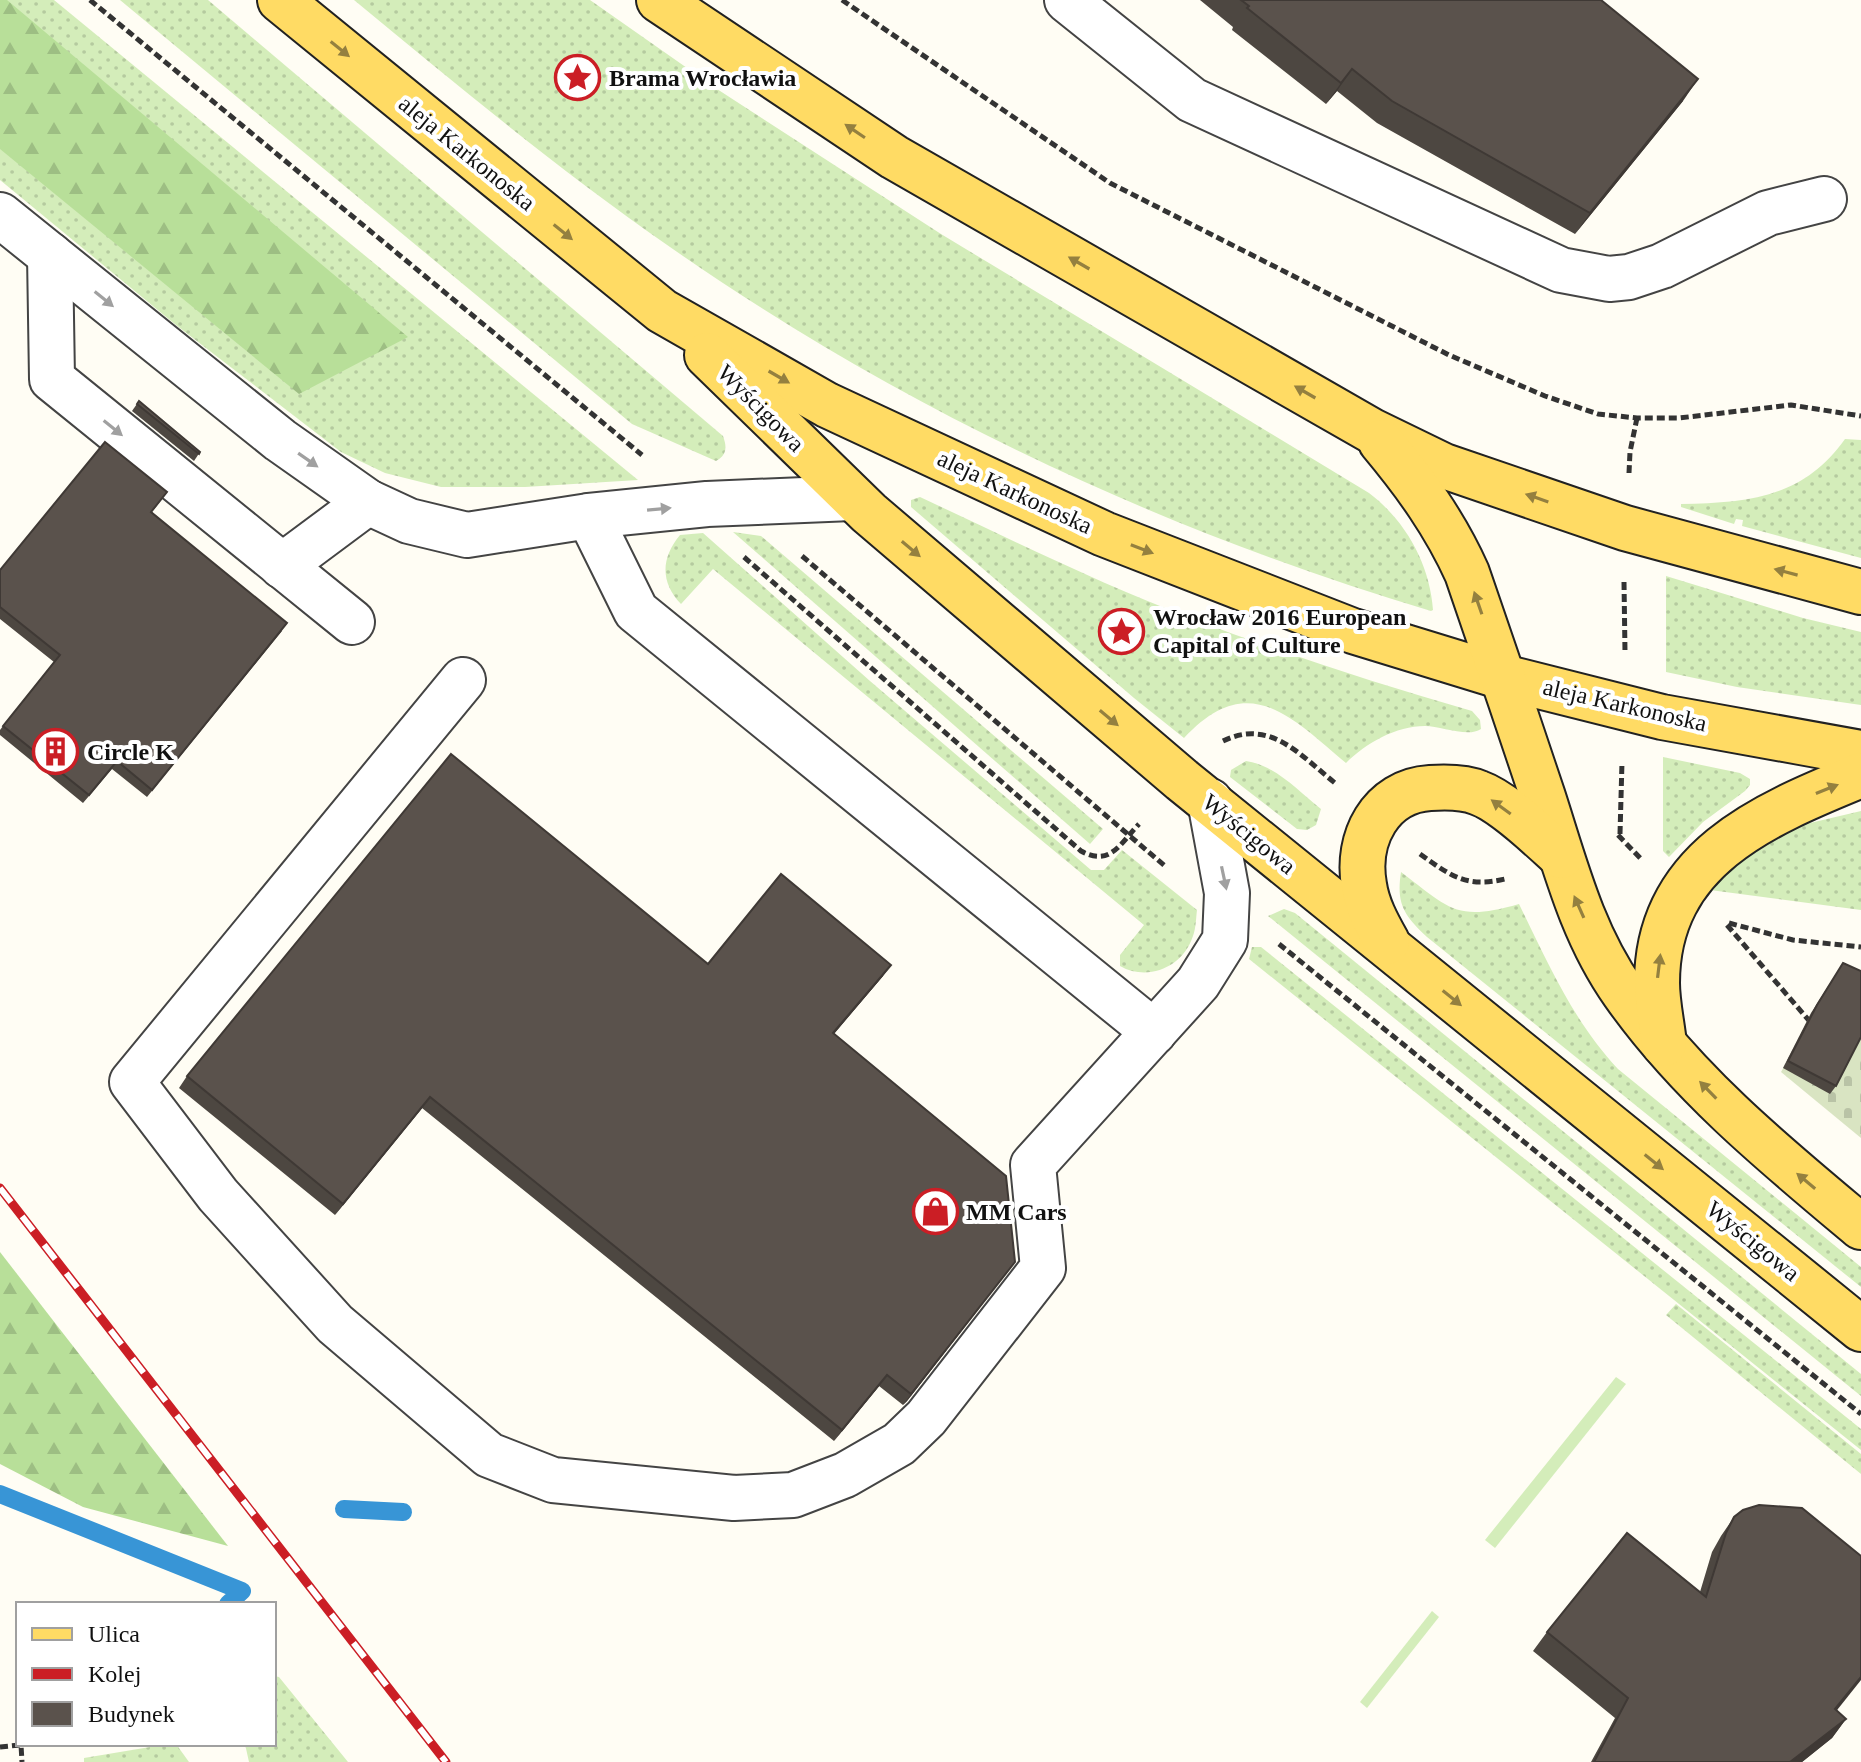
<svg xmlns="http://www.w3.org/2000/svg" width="1861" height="1762" font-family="Georgia,serif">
  <defs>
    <pattern id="grass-dots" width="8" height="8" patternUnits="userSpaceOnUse" patternTransform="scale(2)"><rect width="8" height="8" fill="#d4edba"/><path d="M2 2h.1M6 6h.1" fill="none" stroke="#b5ca9f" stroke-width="1.8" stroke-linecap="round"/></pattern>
    <pattern id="forest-firs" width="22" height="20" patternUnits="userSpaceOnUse" patternTransform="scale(2)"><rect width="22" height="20" fill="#b8df99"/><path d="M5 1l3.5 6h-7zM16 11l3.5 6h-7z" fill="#9dbe83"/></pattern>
    <pattern id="cemetery-stones" width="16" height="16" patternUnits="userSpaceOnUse" patternTransform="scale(2)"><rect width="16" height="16" fill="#d9e4c2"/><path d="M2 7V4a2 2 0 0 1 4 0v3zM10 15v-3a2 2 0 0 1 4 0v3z" fill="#b9c3a6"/></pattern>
  </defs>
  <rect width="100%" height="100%" fill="#fffdf4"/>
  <g fill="url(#grass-dots)">
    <polygon points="0,0 54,0 638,480 525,487 441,487 385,473 341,452 176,325 0,180"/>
    <path d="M 120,0 L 208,0 L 723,436 C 727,447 727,455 716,461 L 632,424 Z"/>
    <path d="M 354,0 L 590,0 L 717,89 L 941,234 L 1369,493 C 1405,520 1430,564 1433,610 L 1431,611 C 1160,530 902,409 670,247 C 560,171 457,85 354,0 Z"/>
    <path d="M 1845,439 L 1861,440 L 1861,558 L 1742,526 L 1743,520 L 1736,519 L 1734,524 L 1681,507 L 1681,504 C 1748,503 1803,498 1845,439 Z"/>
    <path d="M 920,497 C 1010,539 1100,584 1193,619 C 1285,654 1378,684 1472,711 L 1480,720 L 1481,729 C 1468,738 1441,726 1425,726 C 1396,726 1366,743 1346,763 C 1290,716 1248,669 1184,738 L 1134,698 L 911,507 L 911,500 Z"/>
    <polygon points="733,532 761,536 1103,829 1090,844"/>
    <path d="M 703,533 L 870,681 L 1091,870 L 1104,870 L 1122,850 L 1197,910 C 1196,918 1196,928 1193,936 C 1183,967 1148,982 1120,966 L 1120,955 L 1144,925 L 713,569 L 681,604 C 660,582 661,558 680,535 Z"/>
    <polygon points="1666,576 1803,618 1861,632 1861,705 1737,687 1666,672"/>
    <polygon points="1663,757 1740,773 1750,779 1750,785 1745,791 1703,822 1669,857 1663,851"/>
    <path d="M 1246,761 C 1275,765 1298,791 1321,809 L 1316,825 L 1307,830 L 1297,829 L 1230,777 L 1231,770 Z"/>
    <polygon points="1861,811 1861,910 1710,890 1749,852 1793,827"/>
    <path d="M 1401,872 C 1450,909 1456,922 1519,904 C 1548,963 1573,1021 1618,1069 L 1861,1267 L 1861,1287 L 1427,937 C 1404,915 1396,904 1401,872 Z"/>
    <polygon points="1284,909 1295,913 1861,1374 1861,1396 1268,916"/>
    <polygon points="1252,947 1261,947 1861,1429 1861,1450 1249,959"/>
    <polygon points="1676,1304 1861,1454 1861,1474 1666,1315"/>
    <polygon points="274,1676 279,1677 348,1762 249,1762 245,1744 274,1744"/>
    <polygon points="168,1744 176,1744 189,1762 84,1762 84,1758"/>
  </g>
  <g fill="url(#forest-firs)">
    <polygon points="0,0 7,0 408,337 299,394 0,149"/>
    <polygon points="0,1253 0,1252 228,1546 83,1507 0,1464"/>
  </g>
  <polygon fill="url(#cemetery-stones)" points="1838,971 1861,972 1861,1138 1781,1072"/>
  <g fill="#d4edba">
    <polygon points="1616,1377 1626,1384 1495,1548 1485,1540"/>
    <polygon points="1432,1611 1439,1617 1367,1708 1360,1702"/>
  </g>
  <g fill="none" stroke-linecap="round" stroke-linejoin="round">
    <g stroke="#3895d6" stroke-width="18">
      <polyline points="0,1494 242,1591 228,1604"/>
      <polyline points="344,1509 403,1512"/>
    </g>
    <defs>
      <g id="minor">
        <polyline points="1067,0 1192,100 1561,270 1609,279 1629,277 1662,266 1768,213 1824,199"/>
        <polyline points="0,215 280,440 368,502 409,521 467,535 589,516 707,504 852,498"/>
        <polyline points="50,255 52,379 352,622"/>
        <polyline points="589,516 636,611 1154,1032"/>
        <polyline points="282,566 368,502"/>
        <polyline points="463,680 132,1082 218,1195 335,1324 489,1455 553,1480 734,1498 793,1495 845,1475 899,1444 926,1418 1043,1268 1033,1165 1198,983 1225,940 1227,893 1210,801"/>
      </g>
      <g id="major">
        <polyline points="280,0 662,311 827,405 1104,534 1353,631 1503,677 1662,717 1861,753"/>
        <polyline points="659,0 894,157 1372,431 1444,466 1625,528 1861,592"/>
        <polyline points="707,355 869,513 1182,780 1861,1329"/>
        <path d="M 1381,442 C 1416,484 1445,524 1467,573 C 1493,648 1518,722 1543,797 C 1565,865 1582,934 1624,993 C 1688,1084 1776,1156 1861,1227"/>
        <path d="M 1387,942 C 1377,924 1367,906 1364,885 C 1356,839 1380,791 1430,788 C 1445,787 1465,787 1479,793 C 1504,802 1541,838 1561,856"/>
        <path d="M 1664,1044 C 1662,1024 1657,1003 1657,983 C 1657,859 1763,815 1861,775"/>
      </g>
    </defs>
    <use href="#minor" stroke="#444" stroke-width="48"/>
    <use href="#major" stroke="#222" stroke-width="48"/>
    <g stroke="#333" stroke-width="5" stroke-dasharray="8 4" stroke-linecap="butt">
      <polyline points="90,0 642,455"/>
      <polyline points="842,0 1110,183 1449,355 1545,396 1598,414 1637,418 1679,418 1791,405 1861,416"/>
      <polyline points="1629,473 1630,452 1637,418"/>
      <polyline points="802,556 1165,866"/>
      <path d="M 744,557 L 1081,851 C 1110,867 1120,844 1139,824"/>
      <polyline points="1624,582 1625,652"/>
      <path d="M 1223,741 C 1270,718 1300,755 1335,783"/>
      <polyline points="1620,834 1622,762"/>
      <polyline points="1618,835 1641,859"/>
      <path d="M 1420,854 C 1451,876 1466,888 1505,879"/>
      <polyline points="1729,923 1793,940 1861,947"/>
      <polyline points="1727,925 1812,1024"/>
      <polyline points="1279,944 1861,1414"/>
      <polyline points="0,1747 21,1745 22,1762"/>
    </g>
    <use href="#minor" stroke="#fff" stroke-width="44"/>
    <use href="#major" stroke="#ffdb64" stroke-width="44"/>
    <defs>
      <polyline id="rail" points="0,1188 446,1762"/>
    </defs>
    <use href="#rail" stroke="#cb1e25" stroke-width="9"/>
    <use href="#rail" stroke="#fff" stroke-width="6" stroke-dasharray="18" stroke-linecap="butt"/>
  </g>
  <g fill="#4d4741">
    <polygon points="1200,0 1601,0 1683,101 1575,234 1377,123 1337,91 1326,104 1232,30 1233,27"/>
    <polygon points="139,401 200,452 194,461 132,411"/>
    <polygon points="167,492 152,512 282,631 147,797 112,769 83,803 0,735 0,730 3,726 54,662 0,619 0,570"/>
    <polygon points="708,964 883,976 834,1034 1015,1262 907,1401 903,1405 879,1386 834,1441 422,1108 335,1215 179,1088 187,1076"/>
    <polygon points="1838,971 1836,1086 1830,1094 1783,1068 1811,1013"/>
    <polygon points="1734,1517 1836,1710 1846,1719 1832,1738 1802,1762 1591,1762 1615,1718 1533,1651 1547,1632 1700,1592 1712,1552 1721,1536"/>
  </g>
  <g fill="#3f3935">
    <polygon points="1352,69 1337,91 1326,104 1341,83"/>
    <polygon points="1698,79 1683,101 1575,234 1590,213"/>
    <polygon points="891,965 883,976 825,1044 833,1033"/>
    <polygon points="430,1097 422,1108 335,1215 343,1204"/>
    <polygon points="1015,1262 907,1401 903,1405 911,1394"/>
    <polygon points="887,1375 879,1386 834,1441 842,1430"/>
    <polygon points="1861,1677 1861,1680 1822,1729 1835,1709"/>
    <polygon points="1846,1719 1832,1738 1802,1762 1790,1762"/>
  </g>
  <g fill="#5a524c" stroke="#3f3935" stroke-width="2">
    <polygon points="1241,0 1601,0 1698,79 1590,213 1392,101 1352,69 1341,83 1247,8 1249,6"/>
    <polygon points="139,401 200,452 199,454 137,404"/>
    <polygon points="105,442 167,492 151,512 287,623 152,790 117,761 89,795 3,726 60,655 0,607 0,570"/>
    <polygon points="451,754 708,964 781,874 891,965 833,1033 1006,1176 1015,1262 911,1394 887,1375 842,1430 430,1097 343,1204 187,1076"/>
    <polygon points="1843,963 1861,971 1861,1037 1836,1086 1788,1061 1817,1005"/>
    <polygon points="1759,1505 1802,1508 1861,1556 1861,1677 1835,1709 1846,1719 1790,1762 1594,1762 1628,1698 1547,1632 1627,1533 1706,1597 1726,1533 1734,1517 1743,1510"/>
  </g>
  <defs><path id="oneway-solid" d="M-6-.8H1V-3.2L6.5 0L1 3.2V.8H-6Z" transform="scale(2)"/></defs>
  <g fill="#94803f">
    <use href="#oneway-solid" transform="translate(340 49) rotate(39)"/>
    <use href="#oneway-solid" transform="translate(855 131) rotate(-146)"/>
    <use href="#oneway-solid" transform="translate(563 232) rotate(39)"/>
    <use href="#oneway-solid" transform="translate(1079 263) rotate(-150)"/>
    <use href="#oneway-solid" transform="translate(779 377) rotate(30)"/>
    <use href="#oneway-solid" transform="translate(1305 392) rotate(-150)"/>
    <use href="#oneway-solid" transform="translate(1537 498) rotate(-161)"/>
    <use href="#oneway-solid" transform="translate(911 549) rotate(40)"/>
    <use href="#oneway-solid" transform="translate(1142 549) rotate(21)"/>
    <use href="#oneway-solid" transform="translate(1786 572) rotate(-165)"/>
    <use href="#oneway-solid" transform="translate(1478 603) rotate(-109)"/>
    <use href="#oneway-solid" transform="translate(1109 718) rotate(40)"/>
    <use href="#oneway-solid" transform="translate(1827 789) rotate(-22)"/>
    <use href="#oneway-solid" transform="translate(1501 807) rotate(-144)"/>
    <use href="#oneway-solid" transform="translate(1579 907) rotate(-114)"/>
    <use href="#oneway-solid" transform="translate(1659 966) rotate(-83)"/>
    <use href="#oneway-solid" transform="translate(1452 998) rotate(39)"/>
    <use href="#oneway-solid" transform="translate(1708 1090) rotate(-134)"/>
    <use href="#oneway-solid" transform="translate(1654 1162) rotate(39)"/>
    <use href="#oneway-solid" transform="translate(1806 1181) rotate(-140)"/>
  </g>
  <g fill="#a0a0a0">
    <use href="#oneway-solid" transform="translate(104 299) rotate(39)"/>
    <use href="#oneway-solid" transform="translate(113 428) rotate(39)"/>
    <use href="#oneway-solid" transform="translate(308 460) rotate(35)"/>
    <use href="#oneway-solid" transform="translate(659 509) rotate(-5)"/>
    <use href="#oneway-solid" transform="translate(1224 878) rotate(78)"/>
  </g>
  <defs>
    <symbol id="sight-ring" viewBox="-11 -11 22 22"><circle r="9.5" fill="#fff" stroke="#cb1e25" stroke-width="1.5"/><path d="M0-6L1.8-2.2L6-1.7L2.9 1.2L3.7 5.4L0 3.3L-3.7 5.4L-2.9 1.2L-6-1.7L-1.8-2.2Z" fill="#cb1e25"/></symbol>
    <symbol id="building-ring" viewBox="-11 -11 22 22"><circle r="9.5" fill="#fff" stroke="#cb1e25" stroke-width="1.5"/><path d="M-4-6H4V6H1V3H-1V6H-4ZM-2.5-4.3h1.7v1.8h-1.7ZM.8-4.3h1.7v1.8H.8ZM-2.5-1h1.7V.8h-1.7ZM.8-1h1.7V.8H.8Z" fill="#cb1e25"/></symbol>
    <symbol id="shop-ring" viewBox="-11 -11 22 22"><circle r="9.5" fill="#fff" stroke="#cb1e25" stroke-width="1.5"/><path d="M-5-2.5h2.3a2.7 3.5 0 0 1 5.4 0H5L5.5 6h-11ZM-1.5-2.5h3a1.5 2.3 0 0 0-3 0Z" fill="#cb1e25"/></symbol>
  </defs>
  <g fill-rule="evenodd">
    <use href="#sight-ring" x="552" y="52" width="51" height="51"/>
    <use href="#sight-ring" x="1096" y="606" width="51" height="51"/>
    <use href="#building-ring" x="30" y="726" width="51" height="51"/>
    <use href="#shop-ring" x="910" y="1186" width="51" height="51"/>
  </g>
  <g text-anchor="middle" stroke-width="8" stroke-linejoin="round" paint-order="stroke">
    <g font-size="24" font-weight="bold" fill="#111" stroke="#fff" text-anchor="start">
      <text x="609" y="86">Brama Wrocławia</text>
      <text x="1153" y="625">Wrocław 2016 European<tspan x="1153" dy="28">Capital of Culture</tspan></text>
      <text x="87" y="760">Circle K</text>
      <text x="966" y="1220">MM Cars</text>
    </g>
    <g font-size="24" fill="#111" stroke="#fff">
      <text transform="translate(467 153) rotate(39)" y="8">aleja Karkonoska</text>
      <text transform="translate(761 408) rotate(45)" y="8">Wyścigowa</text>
      <text transform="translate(1015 492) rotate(25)" y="8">aleja Karkonoska</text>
      <text transform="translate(1625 705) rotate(13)" y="8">aleja Karkonoska</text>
      <text transform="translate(1249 834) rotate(39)" y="8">Wyścigowa</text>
      <text transform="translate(1753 1241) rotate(39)" y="8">Wyścigowa</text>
    </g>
  </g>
  <rect x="16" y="1602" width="260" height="144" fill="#ffffff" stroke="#a0a0a0" stroke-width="2"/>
  <rect x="32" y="1628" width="40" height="12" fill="#ffdb64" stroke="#a0a0a0" stroke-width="2"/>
  <text x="88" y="1642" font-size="24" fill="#111111">Ulica</text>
  <rect x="32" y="1668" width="40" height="12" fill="#cb1e25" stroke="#a0a0a0" stroke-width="2"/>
  <text x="88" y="1682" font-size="24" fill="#111111">Kolej</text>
  <rect x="32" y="1702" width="40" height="24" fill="#5a524c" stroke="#a0a0a0" stroke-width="2"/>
  <text x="88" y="1722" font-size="24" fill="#111111">Budynek</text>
</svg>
